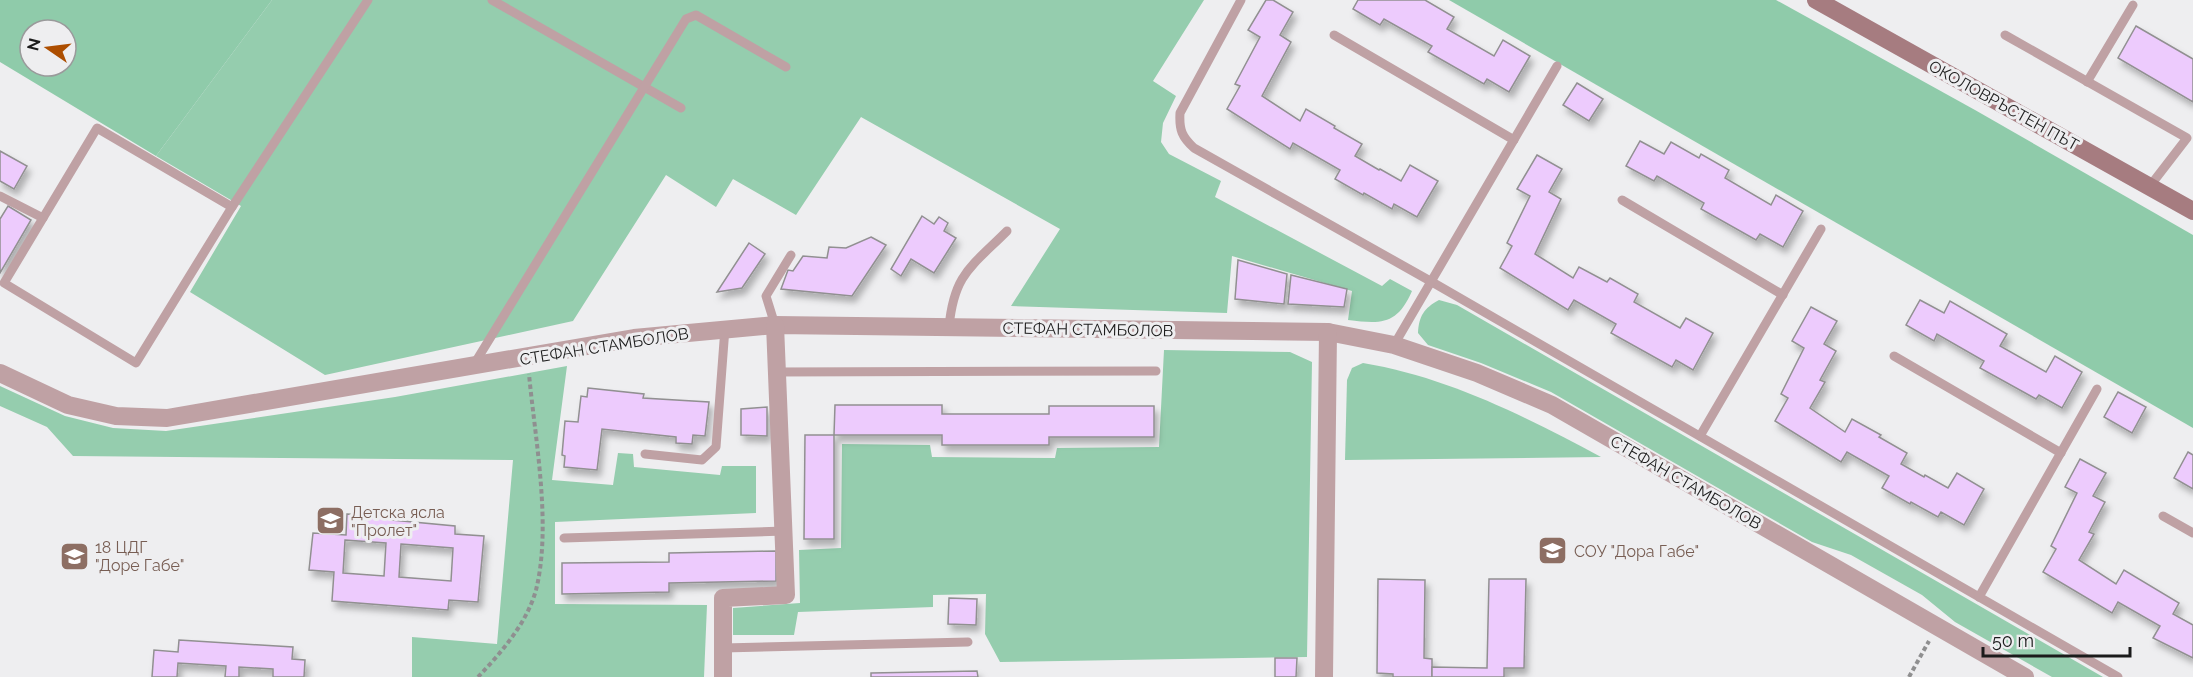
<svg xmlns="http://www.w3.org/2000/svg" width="2193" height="677" font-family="Raleway,sans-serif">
  <defs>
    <filter id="shadow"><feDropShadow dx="3.5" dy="6" stdDeviation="3" flood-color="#0004"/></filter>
  </defs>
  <rect width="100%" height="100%" fill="#eeeef0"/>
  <g fill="#95cdae">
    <path d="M 272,0 L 1204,0 L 1153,81 L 1176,96 L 1163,123 L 1161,142 L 1169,154 L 1221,181 L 1215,197 L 1382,286 L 1390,279 L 1412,291 C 1397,325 1382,324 1348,320 L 1352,291 L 1232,256 L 1227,313 L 1011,306 L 1060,229 L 861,117 L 796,215 L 733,179 L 716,207 L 666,175 L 573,321 L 325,375 L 190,292 L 241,206 L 156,156 Z"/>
    <path d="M 1439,300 L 1457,305 L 2103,677 L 2052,677 L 1955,622 L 1922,595 L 1851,555 L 1812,542 L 1551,392 L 1481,363 L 1428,345 L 1418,333 C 1419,316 1424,308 1439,300 Z"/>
    <polygon points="1164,350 1290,352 1312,362 1307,657 1000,662 985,634 986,594 933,595 933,607 798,612 794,635 733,635 733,608 800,603 799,550 841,548 842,444 930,445 932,457 1055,458 1057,448 1159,447"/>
    <path d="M 1363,363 C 1448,377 1526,417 1601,457 L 1345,460 L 1347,380 L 1352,368 Z"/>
    <polygon points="567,366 552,480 613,485 618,453 633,454 634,467 720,475 722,466 756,466 756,513 555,522 555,604 707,605 704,677 412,677 412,637 497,644 513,460 73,456 47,427 0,406 0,386 65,416 113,428 166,431 395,397"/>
  </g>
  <g fill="#8fcbaa" fill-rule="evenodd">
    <path d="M 0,0 L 272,0 L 156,156 L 0,62 ZM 30,30 L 66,30 L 66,66 L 30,66 Z"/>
    <polygon points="1449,0 1776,0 1975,110 2193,235 2193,428"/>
  </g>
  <g fill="#edcbfd" stroke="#919091" stroke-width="1.5" fill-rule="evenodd" filter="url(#shadow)">
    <polygon points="1266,0 1273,0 1293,12 1280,35 1291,42 1262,96 1300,121 1306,109 1335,126 1334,128 1362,144 1355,156 1379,170 1380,169 1401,181 1410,165 1438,181 1417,217 1394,204 1392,209 1364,193 1363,195 1335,179 1340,170 1293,143 1290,149 1227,109 1240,86 1235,84 1260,37 1248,30"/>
    <polygon points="1358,0 1425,0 1454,17 1447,29 1494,56 1503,40 1530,56 1509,92 1487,79 1484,84 1428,52 1432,46 1384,19 1380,25 1353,9"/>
    <polygon points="2136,26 2193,59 2193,102 2118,58"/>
    <polygon points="1577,83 1603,99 1589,121 1563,105"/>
    <polygon points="1640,141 1664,154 1671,142 1699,158 1701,154 1729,170 1725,178 1771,205 1776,195 1803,211 1783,247 1760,234 1756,240 1701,209 1704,203 1657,176 1654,181 1626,166"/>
    <polygon points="0,151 27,166 14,189 0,181"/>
    <polygon points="1537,155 1562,169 1549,192 1561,199 1535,254 1573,278 1579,267 1607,282 1610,278 1638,294 1634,302 1680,328 1686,318 1713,333 1693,370 1676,360 1672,367 1611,333 1616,324 1574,300 1568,310 1500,268 1512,246 1507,243 1530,196 1517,189"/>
    <polygon points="8,206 31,220 0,273 0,219"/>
    <polygon points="922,216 934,224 939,217 948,223 944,231 956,238 934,273 911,259 901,276 891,269"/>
    <polygon points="871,237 886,245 852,296 781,289 788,270 793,271 803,256 827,258 829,247 846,248"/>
    <polygon points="749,243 765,254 742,288 717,292"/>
    <polygon points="1238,260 1287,274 1284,304 1235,299"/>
    <polygon points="1291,275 1347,289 1344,307 1288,304"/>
    <polygon points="1920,300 1944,313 1950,301 2007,334 2000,346 2046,372 2055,356 2082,372 2062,408 2039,395 2036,399 1980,368 1984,361 1937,334 1934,341 1906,325"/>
    <polygon points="1811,307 1837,321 1824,344 1836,351 1820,380 1825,382 1810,408 1845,432 1852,419 1881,435 1879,437 1907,453 1901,464 1924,477 1925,475 1948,488 1957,473 1984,489 1964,525 1941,512 1938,517 1911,502 1910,504 1882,488 1889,476 1847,452 1841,462 1775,421 1788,398 1781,394 1804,348 1792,341"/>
    <polygon points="588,388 644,394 643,398 709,402 705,436 693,435 692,444 676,443 676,437 602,429 597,470 564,467 565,456 562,455 565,421 578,422 581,396 587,397"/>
    <polygon points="2118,392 2146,407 2132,433 2104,417"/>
    <polygon points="835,405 942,405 942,414 1049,414 1049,406 1154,406 1154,437 1049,437 1049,445 942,445 942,435 834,435"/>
    <polygon points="767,407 767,436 741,435 741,409"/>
    <polygon points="805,435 834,435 834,539 804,539"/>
    <polygon points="2188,452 2193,455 2193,489 2174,478"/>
    <polygon points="2080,459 2106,473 2093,496 2105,502 2089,532 2094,534 2079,560 2116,584 2124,570 2179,603 2173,614 2193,625 2193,658 2153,638 2160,626 2118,602 2112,613 2043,572 2056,549 2051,546 2077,493 2065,487"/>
    <path d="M 347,514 L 392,517 L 392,520 L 455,526 L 455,534 L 484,536 L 478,602 L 449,600 L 448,610 L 332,601 L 334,572 L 309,570 L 313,533 L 346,535 ZM 345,540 L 386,543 L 384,576 L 343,573 ZM 401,544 L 453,548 L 451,581 L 399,577 Z"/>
    <polygon points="776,551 776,581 669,583 669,592 562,594 562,563 669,562 669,553"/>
    <polygon points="1378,579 1425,580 1424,658 1432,659 1432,677 1393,677 1393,674 1377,673"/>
    <polygon points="1489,579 1526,579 1524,668 1504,668 1504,677 1432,677 1432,667 1487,668"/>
    <polygon points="949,598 977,599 976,625 948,624"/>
    <polygon points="179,640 293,647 292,659 305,660 304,677 273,677 273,669 239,667 239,677 225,677 226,666 178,663 177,677 152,677 154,650 178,652"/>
    <polygon points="1275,658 1297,658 1296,677 1275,677"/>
    <polygon points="977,671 978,677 871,677 871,673"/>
  </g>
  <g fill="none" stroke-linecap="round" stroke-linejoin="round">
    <g stroke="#8f8f90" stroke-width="4" stroke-dasharray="4.5 3" stroke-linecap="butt">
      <path d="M 478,677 C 501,653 527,623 536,590 C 552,526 535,439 529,374"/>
      <polyline points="1909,677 1929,641"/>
    </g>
    <g stroke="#bfa1a4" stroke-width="9">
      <polyline points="492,0 681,108"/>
      <path d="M 1241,0 L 1180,113 C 1179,130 1182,137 1194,148 L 1432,282 L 2118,677"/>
      <polyline points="1334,35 1514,140"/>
      <polyline points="2005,35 2187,138 2150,186"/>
      <polyline points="2087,82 2133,5"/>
      <polyline points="0,196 43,218 97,128 232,207 368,0"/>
      <polyline points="1622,200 1783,295"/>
      <polyline points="43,218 4,283 136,363 232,207"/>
      <polyline points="775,325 766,296 791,255"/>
      <path d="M 949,327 C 954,274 971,267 1007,231"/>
      <polyline points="1394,345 1557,66"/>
      <polyline points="1894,356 2061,453"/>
      <polyline points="473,366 686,19 696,15 786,67"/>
      <polyline points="777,372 1156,371"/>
      <polyline points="1700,436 1821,229"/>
      <polyline points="645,454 702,460 716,447 725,328"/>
      <polyline points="2163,516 2193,533"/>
      <polyline points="564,538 784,531"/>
      <polyline points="1979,597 2097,389"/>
      <polyline points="723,648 968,642"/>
    </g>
    <g stroke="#bfa1a4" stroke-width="18">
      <polyline points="0,373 68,405 116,416 167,418 634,338 775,325 1328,332 1394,345 1477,373 1552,405 2025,677"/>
      <polyline points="723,677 723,598 786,595 775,325"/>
      <polyline points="1324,677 1328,332"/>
    </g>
    <polyline stroke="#a67c80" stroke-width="18" points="1816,0 2193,211"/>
  </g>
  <defs>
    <symbol id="school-square" viewBox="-11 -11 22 22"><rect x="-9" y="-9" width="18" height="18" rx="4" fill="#8d6e63" stroke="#eeeef0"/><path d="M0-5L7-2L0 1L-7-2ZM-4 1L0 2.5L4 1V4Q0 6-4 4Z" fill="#fff"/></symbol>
  </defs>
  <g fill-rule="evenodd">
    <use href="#school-square" x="314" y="504" width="33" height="33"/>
    <use href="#school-square" x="1536" y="534" width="33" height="33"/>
    <use href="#school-square" x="58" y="540" width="33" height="33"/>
  </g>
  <g text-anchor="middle" stroke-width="6" stroke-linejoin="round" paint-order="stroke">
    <g font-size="16" fill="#1b1b1b" stroke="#eeeef0">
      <text transform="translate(2004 105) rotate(29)" y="6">ОКОЛОВРЪСТЕН ПЪТ</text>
      <text transform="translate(1088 329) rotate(1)" y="6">СТЕФАН СТАМБОЛОВ</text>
      <text transform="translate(604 346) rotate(-9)" y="6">СТЕФАН СТАМБОЛОВ</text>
      <text transform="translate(1686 482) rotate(30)" y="6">СТЕФАН СТАМБОЛОВ</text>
    </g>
    <g font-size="16" fill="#785e54" stroke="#eeeef0" text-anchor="start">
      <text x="351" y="518">Детска ясла<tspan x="351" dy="18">"Пролет"</tspan></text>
      <text x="95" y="553">18 ЦДГ<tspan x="95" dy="18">"Доре Габе"</tspan></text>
      <text x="1574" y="557">СОУ "Дора Габе"</text>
    </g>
  </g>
  <g transform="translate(48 48) rotate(284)"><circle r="28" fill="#eeeef0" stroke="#9a9a9b" stroke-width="1.5"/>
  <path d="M0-4.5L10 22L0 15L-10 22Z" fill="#ad4e00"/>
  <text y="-9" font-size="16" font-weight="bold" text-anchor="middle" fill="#1b1b1b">N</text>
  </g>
  <path d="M1983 647v9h147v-9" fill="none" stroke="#1b1b1b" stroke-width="3"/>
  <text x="1992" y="647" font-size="18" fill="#1b1b1b" stroke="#eeeef0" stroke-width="4.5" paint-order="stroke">50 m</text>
</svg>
